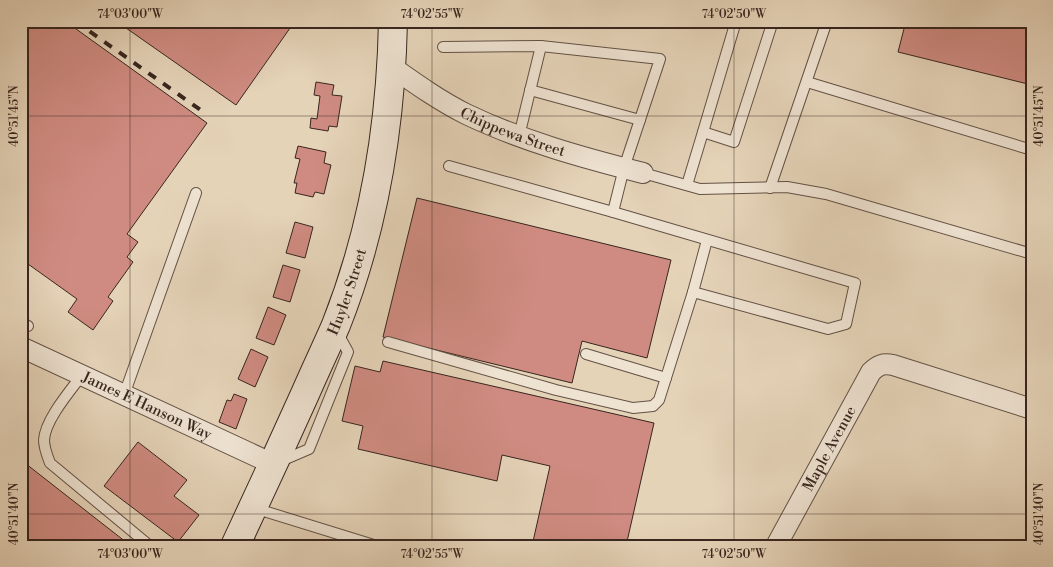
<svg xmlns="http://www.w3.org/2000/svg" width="1053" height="567" font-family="'Libre Bodoni',serif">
  <rect width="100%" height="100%" fill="#e5d3b8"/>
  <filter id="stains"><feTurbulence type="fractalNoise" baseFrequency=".004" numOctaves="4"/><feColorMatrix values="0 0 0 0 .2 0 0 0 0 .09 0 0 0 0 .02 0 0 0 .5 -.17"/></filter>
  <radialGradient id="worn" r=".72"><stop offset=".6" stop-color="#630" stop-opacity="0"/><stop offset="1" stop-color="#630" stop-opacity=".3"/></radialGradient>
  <g fill="#cf8b81" stroke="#38261f">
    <polygon points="21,21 65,21 207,123 127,234 138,242 127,257 133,262 108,297 113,301 93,330 68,312 77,299 21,259"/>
    <polygon points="116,21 295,21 236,105"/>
    <polygon points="906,21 1032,21 1032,85 898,52"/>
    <polygon points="316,82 334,85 332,95 342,96 337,127 329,126 328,131 310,128 311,118 317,119 320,96 314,95"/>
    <polygon points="298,146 326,152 324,163 331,165 324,194 315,192 313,197 295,193 297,183 294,183 300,159 295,158"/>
    <polygon points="417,198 671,260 647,358 582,341 572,383 383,337"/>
    <polygon points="295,222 313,227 305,258 286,253"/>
    <polygon points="283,265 300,270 290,302 273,297"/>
    <polygon points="268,307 286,315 274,345 256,338"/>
    <polygon points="251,349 268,357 255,387 238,379"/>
    <polygon points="383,361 654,423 626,546 532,546 550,466 502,455 497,481 358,449 363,426 342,421 355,366 380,372"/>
    <polygon points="234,394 247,399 236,429 219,422 227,400 231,401"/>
    <polygon points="138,442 187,480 174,496 199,515 178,542 104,486"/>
    <polygon points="21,460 131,546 21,546"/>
  </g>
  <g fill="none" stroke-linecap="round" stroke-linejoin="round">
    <defs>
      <g id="lane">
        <polyline points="443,47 541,46 519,136"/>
        <polyline points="807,82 1032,150"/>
        <polyline points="530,90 640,120"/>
        <polyline points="703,132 736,21"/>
        <polyline points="449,166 613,212 624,168 660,59 541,46"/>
        <polyline points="643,173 700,189 787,187 826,194 1032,254"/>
        <polyline points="687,185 703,132 734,142 773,21"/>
        <polyline points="770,188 827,21"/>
        <polyline points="693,292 707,240"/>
        <polyline points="21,322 28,326"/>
        <polyline points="388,342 556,390 633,408 653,406 659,400 693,292 828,329 846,324 855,283 613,212"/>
        <polyline points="586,354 666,378"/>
        <path d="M 82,375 C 70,391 45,420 44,440 C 44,448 47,455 50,463 L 150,546"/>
        <polyline points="124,395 196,193"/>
        <polyline points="281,461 309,449 348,352 337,332"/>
        <polyline points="254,508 377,546"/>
        <polyline points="240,538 257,546"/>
      </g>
      <g id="street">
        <path id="s1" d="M 392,67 C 416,84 440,101 466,114 C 522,141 584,158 643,173"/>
        <path id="s2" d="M 21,347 L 273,464"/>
        <path id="s3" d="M 776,546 L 871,372 C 878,365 883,363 893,365 L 1032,409"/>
      </g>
      <g id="secondary">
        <path id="s4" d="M 235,546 C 259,495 282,445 305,394 C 315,371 326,348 336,325 C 374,229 391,124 393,21"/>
      </g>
    </defs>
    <use href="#lane" stroke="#635145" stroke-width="12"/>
    <use href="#street" stroke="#635145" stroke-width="22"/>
    <use href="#secondary" stroke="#38261f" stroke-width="30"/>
    <use href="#lane" stroke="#eee2d1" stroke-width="10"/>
    <use href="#street" stroke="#eee2d1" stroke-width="20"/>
    <use href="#secondary" stroke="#eee2d1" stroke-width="28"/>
    <polyline stroke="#38261f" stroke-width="4" stroke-dasharray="9 9" stroke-linecap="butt" points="75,21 202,111"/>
  </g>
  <path fill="none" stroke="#38261f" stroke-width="1" stroke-opacity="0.45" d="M 130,21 L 130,546M 432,21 L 432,546M 734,21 L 734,546M 21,116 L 1032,116M 21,514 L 1032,514"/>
  <g text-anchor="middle" stroke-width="4.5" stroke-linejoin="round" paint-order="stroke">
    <g font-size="15" fill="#38261f" stroke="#eee2d1">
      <text dy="5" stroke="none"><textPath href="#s1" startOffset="138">Chippewa Street</textPath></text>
      <text dy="5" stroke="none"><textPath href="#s4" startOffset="278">Huyler Street</textPath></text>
      <text dy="5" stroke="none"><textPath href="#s2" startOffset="139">James E Hanson Way</textPath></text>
      <text dy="5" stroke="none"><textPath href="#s3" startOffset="111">Maple Avenue</textPath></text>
    </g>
  </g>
  <rect width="1053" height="567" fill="none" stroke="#e5d3b8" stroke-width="55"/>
  <rect x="28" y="28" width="998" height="512" fill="none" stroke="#38261f" stroke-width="2"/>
  <g font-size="12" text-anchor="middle" fill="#38261f">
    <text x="130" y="18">74°03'00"W</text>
    <text x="432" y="18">74°02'55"W</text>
    <text x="734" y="18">74°02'50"W</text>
    <text transform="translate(14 116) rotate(-90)" y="4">40°51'45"N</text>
    <text transform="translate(1039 116) rotate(-90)" y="4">40°51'45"N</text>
    <text transform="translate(14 514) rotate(-90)" y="4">40°51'40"N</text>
    <text transform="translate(1039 514) rotate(-90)" y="4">40°51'40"N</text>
    <text x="130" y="558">74°03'00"W</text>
    <text x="432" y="558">74°02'55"W</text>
    <text x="734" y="558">74°02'50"W</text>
  </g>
  <rect width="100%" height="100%" filter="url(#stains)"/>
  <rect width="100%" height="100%" fill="url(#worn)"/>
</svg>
